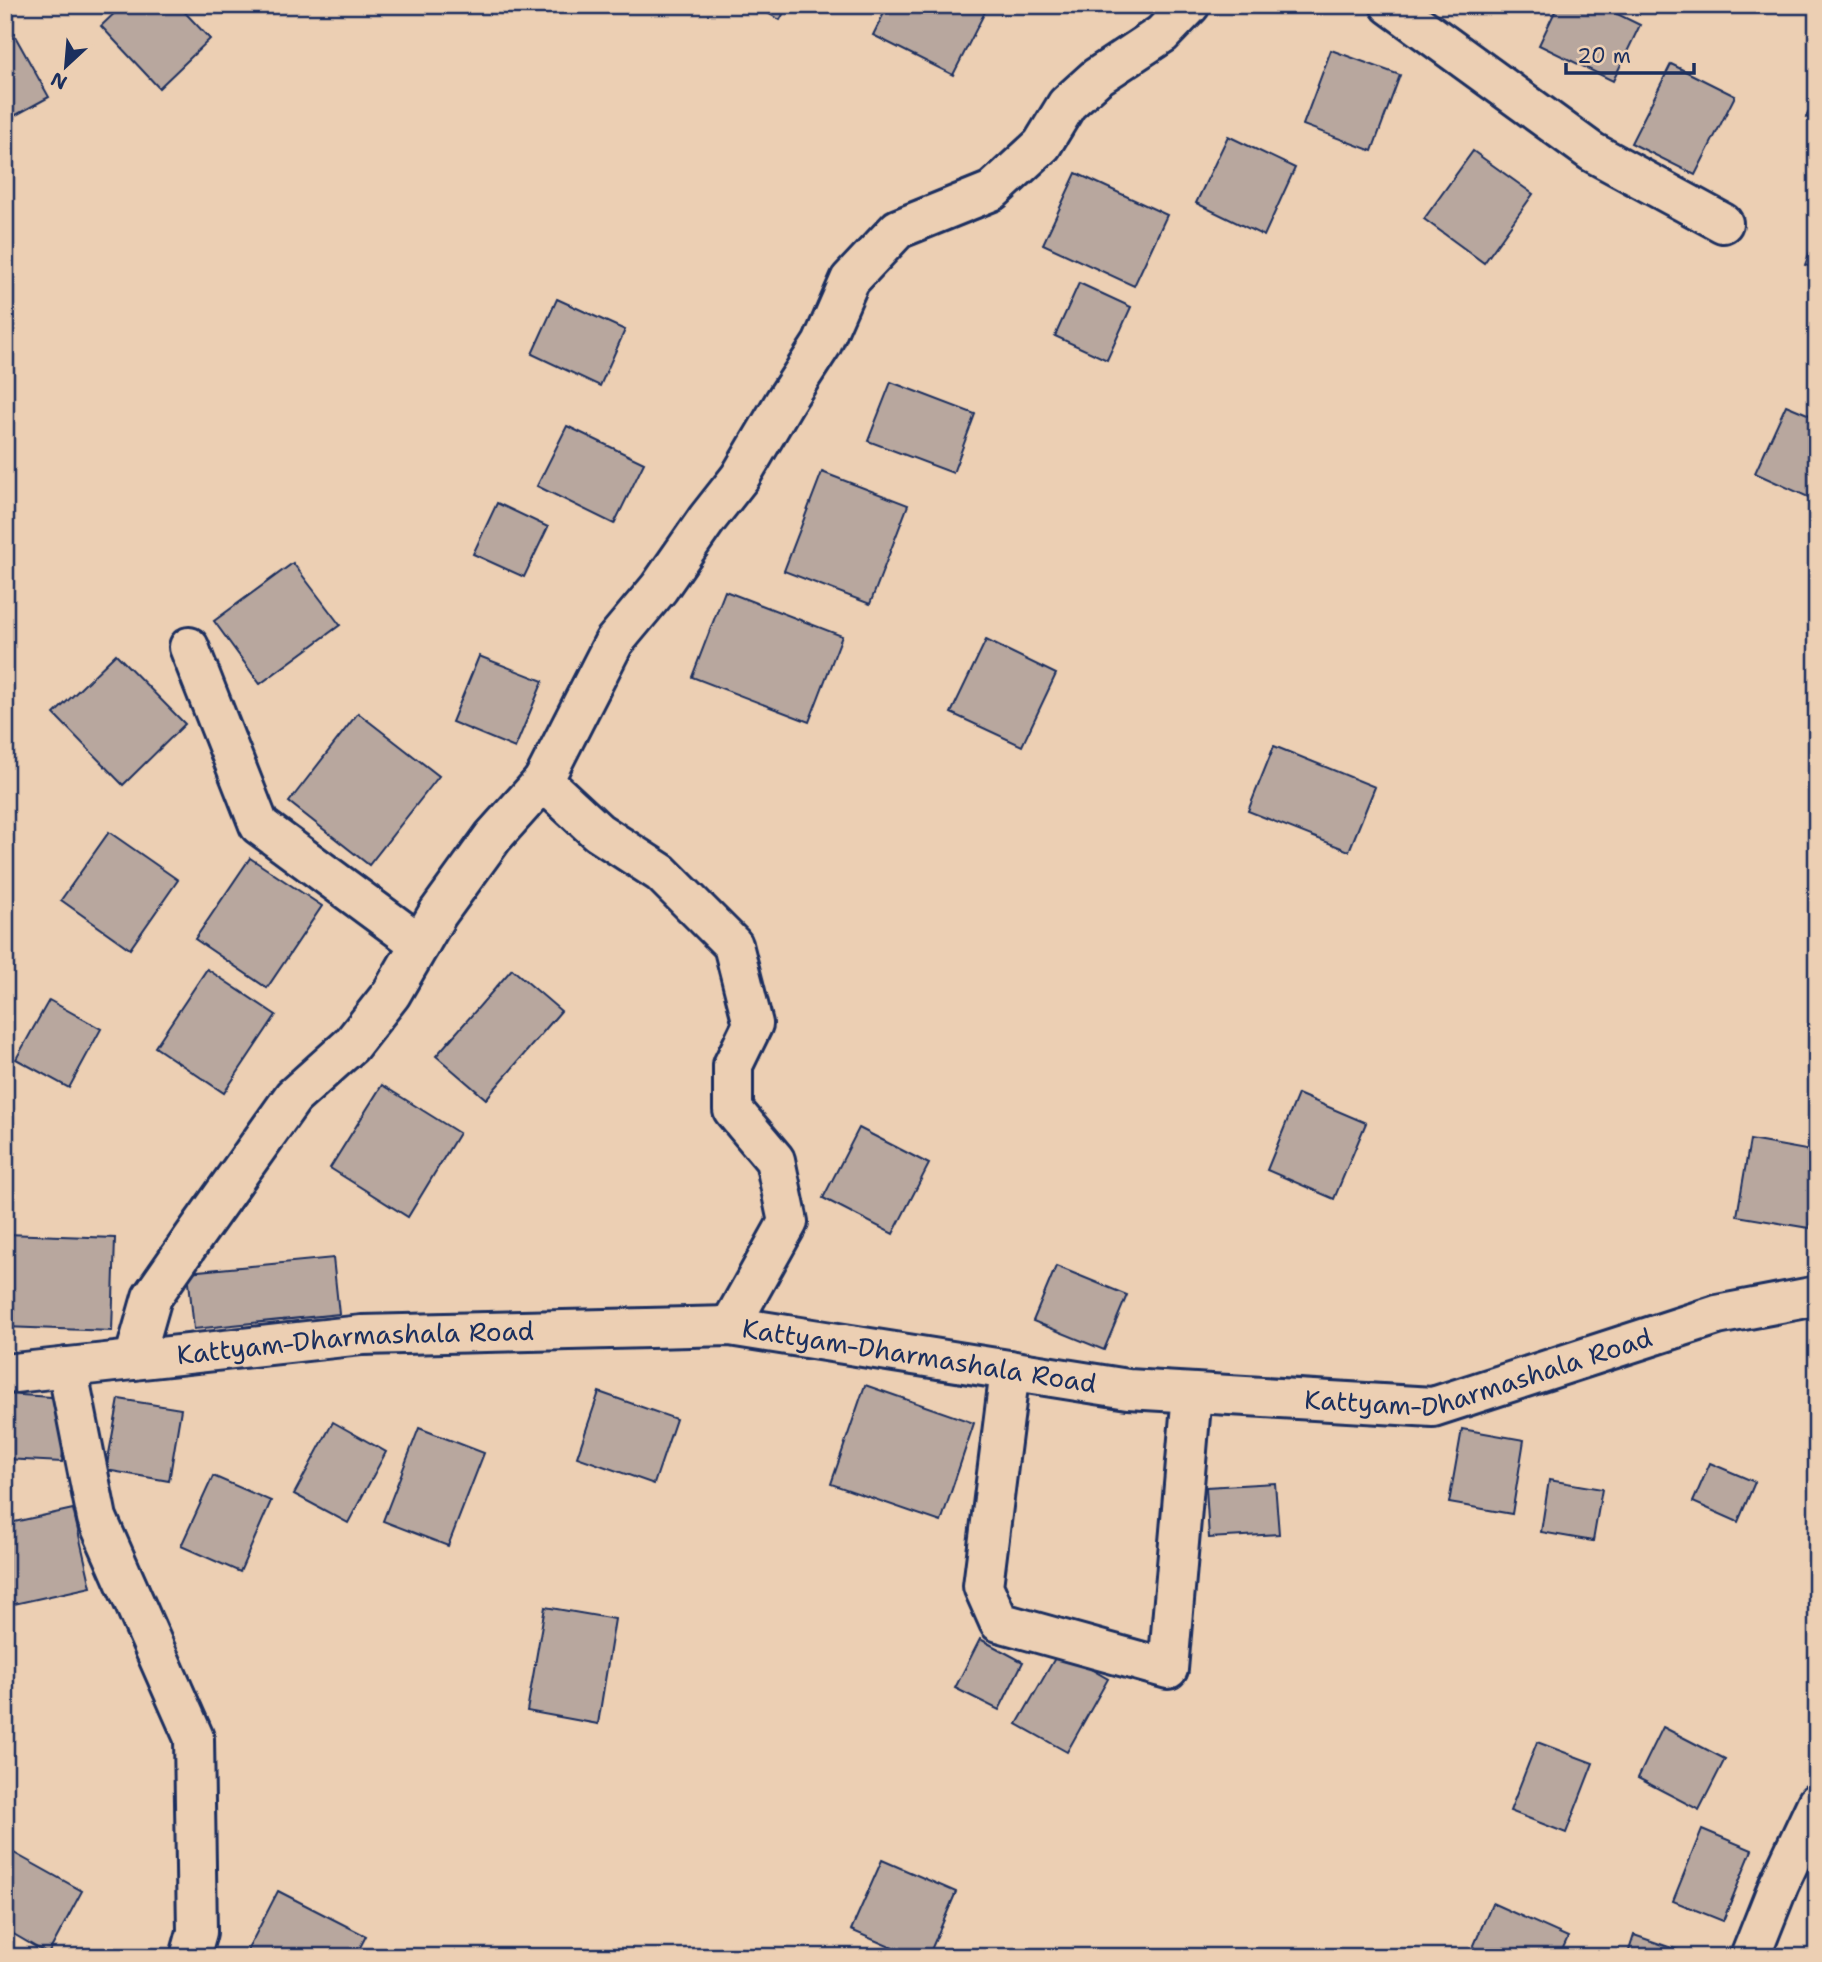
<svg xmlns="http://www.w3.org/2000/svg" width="1822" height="1962" font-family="'Shantell Sans',sans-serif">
  <rect width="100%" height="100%" fill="#eccfb3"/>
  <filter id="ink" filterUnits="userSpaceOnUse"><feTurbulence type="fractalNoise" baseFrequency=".0143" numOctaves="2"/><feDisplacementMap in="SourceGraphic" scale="14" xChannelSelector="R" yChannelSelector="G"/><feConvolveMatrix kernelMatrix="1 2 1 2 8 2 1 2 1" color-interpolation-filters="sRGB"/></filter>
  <g filter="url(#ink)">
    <g fill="#b8a79e" stroke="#1b2f5e" stroke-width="2">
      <polygon points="123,5 178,5 210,39 159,88 101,26"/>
      <polygon points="753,5 788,5 780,20"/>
      <polygon points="888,5 973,5 985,12 953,75 873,35"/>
      <polygon points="1558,5 1599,5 1640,25 1613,81 1539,45"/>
      <polygon points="11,29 49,97 5,121 5,32"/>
      <polygon points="1331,50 1400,75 1372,151 1303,125"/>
      <polygon points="1671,64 1735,96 1695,175 1631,143"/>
      <polygon points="1817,97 1817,123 1806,117"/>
      <polygon points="1228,136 1295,168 1264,236 1196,203"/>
      <polygon points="1473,151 1533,194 1484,263 1424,219"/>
      <polygon points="1076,173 1167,215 1134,286 1043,244"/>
      <polygon points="1817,233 1817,269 1805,265"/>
      <polygon points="1079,283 1131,307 1107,360 1055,336"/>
      <polygon points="557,299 625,330 600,386 532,354"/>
      <polygon points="891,382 975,414 953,473 868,441"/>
      <polygon points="1786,405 1817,418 1817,501 1755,473"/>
      <polygon points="567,426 644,463 614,524 537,486"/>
      <polygon points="822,472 908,505 870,604 784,571"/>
      <polygon points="497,503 548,527 524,577 473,554"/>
      <polygon points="293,563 340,625 260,684 214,621"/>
      <polygon points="725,591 842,636 809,722 692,677"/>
      <polygon points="986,640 1056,674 1022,746 951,713"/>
      <polygon points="116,654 185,724 123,785 54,714"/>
      <polygon points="479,656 543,681 515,748 452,722"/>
      <polygon points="358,713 439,776 369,865 289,802"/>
      <polygon points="1274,746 1375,787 1349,851 1248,811"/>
      <polygon points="109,832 178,880 130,949 61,900"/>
      <polygon points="250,858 322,906 267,988 195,939"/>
      <polygon points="207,969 276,1015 224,1093 155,1047"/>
      <polygon points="512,969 561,1011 486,1099 436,1056"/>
      <polygon points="49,1000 101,1029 69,1088 16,1059"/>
      <polygon points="382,1085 459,1133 408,1217 330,1168"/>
      <polygon points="1298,1094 1366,1123 1334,1199 1267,1170"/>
      <polygon points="859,1128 929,1164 893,1234 823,1198"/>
      <polygon points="1750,1140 1817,1152 1817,1180 1809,1228 1737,1216"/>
      <polygon points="6,1234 115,1238 112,1331 5,1327"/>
      <polygon points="333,1258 339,1314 194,1329 188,1272"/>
      <polygon points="1056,1266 1127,1295 1104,1350 1033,1321"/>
      <polygon points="865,1385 974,1423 941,1522 831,1484"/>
      <polygon points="599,1392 676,1419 654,1484 577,1457"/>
      <polygon points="5,1394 67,1398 62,1462 5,1459"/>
      <polygon points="119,1399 181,1409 169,1481 106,1470"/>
      <polygon points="333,1422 386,1452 348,1523 294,1494"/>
      <polygon points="419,1428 484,1453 448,1546 383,1521"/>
      <polygon points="1462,1429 1524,1440 1512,1514 1449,1503"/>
      <polygon points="1710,1463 1755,1482 1738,1522 1693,1502"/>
      <polygon points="213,1476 271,1501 240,1572 181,1546"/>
      <polygon points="1549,1480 1602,1489 1593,1541 1541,1532"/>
      <polygon points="1275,1483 1279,1534 1209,1538 1206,1487"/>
      <polygon points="73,1509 91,1587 5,1606 5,1524"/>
      <polygon points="545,1607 615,1619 598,1724 527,1711"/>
      <polygon points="980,1639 1023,1662 999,1710 955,1688"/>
      <polygon points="1059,1651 1108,1679 1067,1752 1017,1724"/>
      <polygon points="1663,1727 1725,1759 1699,1810 1638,1778"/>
      <polygon points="1537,1742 1593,1763 1566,1833 1510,1811"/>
      <polygon points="1702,1829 1752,1850 1723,1921 1673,1901"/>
      <polygon points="5,1848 82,1891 48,1954 5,1929"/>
      <polygon points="882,1860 956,1892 928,1957 913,1957 851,1930"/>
      <polygon points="278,1891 366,1936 355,1957 244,1957"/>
      <polygon points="1492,1903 1568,1937 1559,1957 1469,1957"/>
      <polygon points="1634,1935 1695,1956 1695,1957 1627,1957"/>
    </g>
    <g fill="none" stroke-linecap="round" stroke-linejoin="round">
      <defs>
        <g id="street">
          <polyline points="1390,5 1592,152 1723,223"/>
          <polyline points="189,647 259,825 420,944"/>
          <polyline points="730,1326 788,1222 775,1160 733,1110 733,1065 753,1024 733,945 661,873 598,832 543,781 614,642 659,588 707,519 740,477 785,401 822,344 850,280 898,229 992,191 1042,145 1067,104 1097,77 1162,34 1190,5"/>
          <polyline points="134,1360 152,1297 193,1238 293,1097 351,1045 391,994 438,913 493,837 543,781"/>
          <polyline points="67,1367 97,1518 194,1738 197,1932 190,1957"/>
          <polyline points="1010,1370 983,1586 999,1622 1168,1669 1192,1393"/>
          <path id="s1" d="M 5,1374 L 362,1335 L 730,1326 L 1128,1389 L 1433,1407 L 1717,1315 L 1817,1296"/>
          <polyline points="1750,1957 1779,1884 1817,1803"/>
        </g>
      </defs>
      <use href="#street" stroke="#1b2f5e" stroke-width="44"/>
      <use href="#street" stroke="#eccfb3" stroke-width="38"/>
    </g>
  </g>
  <g text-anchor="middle" stroke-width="6" stroke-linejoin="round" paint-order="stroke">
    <g font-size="26" fill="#1b2f5e" stroke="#eccfb3">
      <text dy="9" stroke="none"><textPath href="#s1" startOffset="352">Kattyam-Dharmashala Road</textPath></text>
      <text dy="9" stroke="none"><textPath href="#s1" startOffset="919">Kattyam-Dharmashala Road</textPath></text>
      <text dy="9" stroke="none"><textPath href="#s1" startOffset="1486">Kattyam-Dharmashala Road</textPath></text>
    </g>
  </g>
  <rect width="1822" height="1962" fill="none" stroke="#eccfb3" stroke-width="28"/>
  <rect x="14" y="14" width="1794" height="1934" fill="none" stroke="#1b2f5e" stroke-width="2.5" filter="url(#ink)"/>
  <g transform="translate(66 66) rotate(206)" stroke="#eccfb3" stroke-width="5" paint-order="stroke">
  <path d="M0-5L12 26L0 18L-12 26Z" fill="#1b2f5e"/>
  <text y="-10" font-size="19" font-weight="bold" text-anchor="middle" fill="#1b2f5e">N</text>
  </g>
  <path d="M1566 63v10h128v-10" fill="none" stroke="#1b2f5e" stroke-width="3.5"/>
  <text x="1577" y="63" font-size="21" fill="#1b2f5e" stroke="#eccfb3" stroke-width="5" paint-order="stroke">20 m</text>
</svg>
